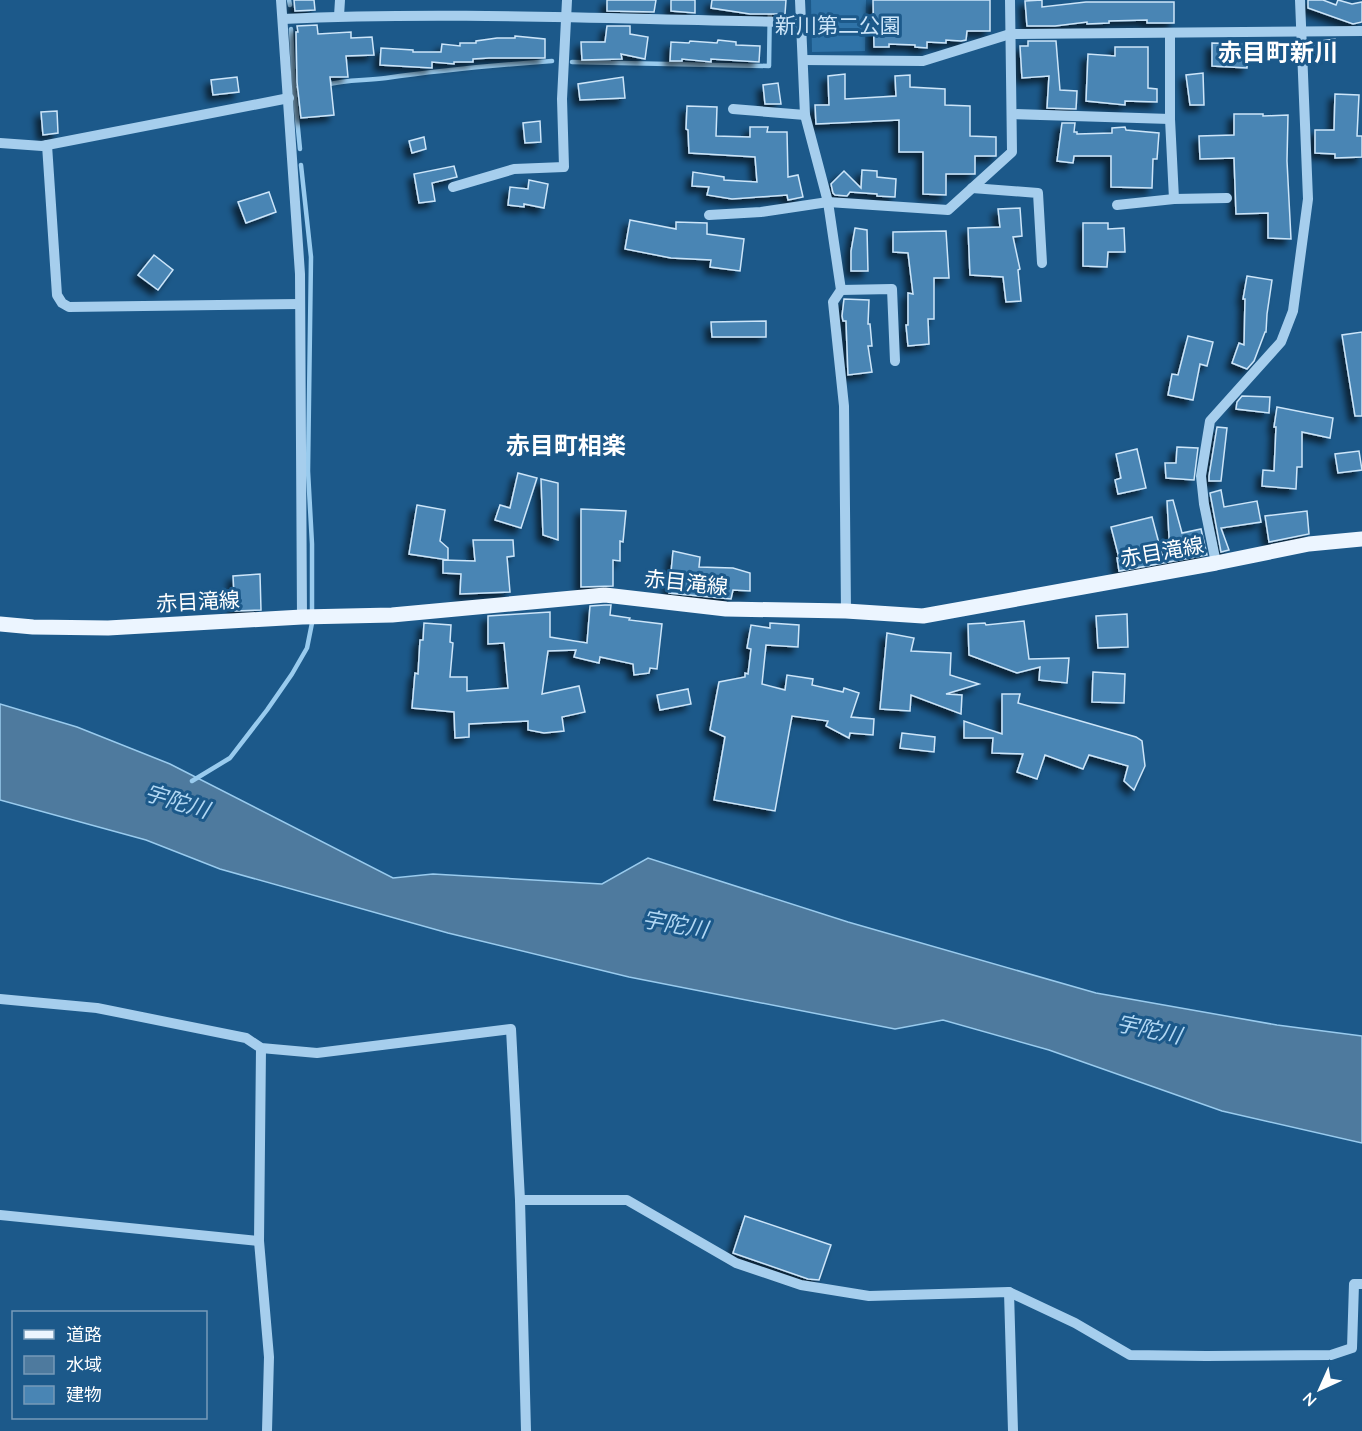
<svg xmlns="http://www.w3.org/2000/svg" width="1362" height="1431" font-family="Quicksand,'Noto Sans JP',sans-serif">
  <defs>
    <filter id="shadow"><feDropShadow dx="-5.5" dy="5.5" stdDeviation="3" flood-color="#0009"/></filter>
  </defs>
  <rect width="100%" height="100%" fill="#1c598a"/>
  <polygon fill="#2f73a8" points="811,0 866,0 865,51 812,52"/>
  <polygon fill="#4e7a9e" stroke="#99cbee" stroke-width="1.5" points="0,704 77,727 170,764 393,878 433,874 602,884 648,858 848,922 1096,993 1277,1025 1362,1036 1362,1143 1222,1111 1049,1050 943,1020 895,1029 629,977 448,933 220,869 146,840 0,800"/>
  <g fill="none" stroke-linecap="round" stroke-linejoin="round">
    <g stroke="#99cbee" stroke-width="4.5">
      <polyline points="289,0 290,5"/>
      <polyline points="291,29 294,88"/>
      <polyline points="572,62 769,66 770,0"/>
      <path d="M 326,85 C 346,79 365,81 386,78 C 441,70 496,65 552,61"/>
      <polyline points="300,149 294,88 303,89"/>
      <polyline points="192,781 230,758 267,710 292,674 307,648 312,623 312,544 308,471 311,257 301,165"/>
    </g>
  </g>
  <g fill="#4985b4" stroke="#cce5f9" stroke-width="1.5" filter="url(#shadow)">
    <polygon points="294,0 314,0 315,10 295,11"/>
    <polygon points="607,0 656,0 654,12 607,11"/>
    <polygon points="671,0 695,0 695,13 671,11"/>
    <polygon points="712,0 786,0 785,14 750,14 711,8"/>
    <polygon points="873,0 990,0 990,31 967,31 966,40 961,41 946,40 946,43 927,42 927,48 915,47 915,45 889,44 889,47 874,47"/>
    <polygon points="1042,0 1042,7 1086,2 1174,2 1174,23 1147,23 1147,20 1109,21 1109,23 1087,24 1087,22 1055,26 1027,26 1025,1"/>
    <polygon points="1308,0 1323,0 1336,5 1338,0 1352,4 1362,2 1362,22 1353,24 1308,8"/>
    <polygon points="317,25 318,34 351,32 351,38 372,37 374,55 346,56 348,77 330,77 334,115 301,118 297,82 296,32 298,32 297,26"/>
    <polygon points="607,26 630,26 630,34 648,37 645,59 621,54 622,59 582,60 581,42 605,42"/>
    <polygon points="515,36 545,39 545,58 489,58 473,59 473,62 454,62 454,64 432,62 432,68 380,65 381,48 413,50 413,52 441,52 442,44 460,46 460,43 476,43 476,41 497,38 515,38"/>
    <polygon points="1335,39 1336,51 1316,54 1314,42"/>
    <polygon points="718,40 736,42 736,45 760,46 759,62 711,59 711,62 682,59 682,61 670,61 671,42 689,43 690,41 717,43"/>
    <polygon points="1028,41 1056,41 1060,90 1077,91 1076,109 1047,108 1049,76 1022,78 1020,46 1028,46"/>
    <polygon points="1212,43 1248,44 1247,68 1212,66"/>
    <polygon points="1115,47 1148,47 1148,88 1157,89 1157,102 1125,101 1125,105 1086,101 1088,54 1115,56"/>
    <polygon points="1203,73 1204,105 1190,105 1186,75"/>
    <polygon points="845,74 845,99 896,96 895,76 910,75 910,87 945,89 945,105 970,106 970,136 996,137 996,156 975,156 975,174 946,174 946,195 923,194 923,152 899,152 899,120 816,124 815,105 829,105 828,76"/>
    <polygon points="237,77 239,92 213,95 211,80"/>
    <polygon points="623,77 625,98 580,100 578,84"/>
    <polygon points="778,83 781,104 765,104 763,85"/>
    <polygon points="1335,94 1359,95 1357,136 1362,136 1362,157 1335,158 1335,154 1315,153 1315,130 1334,130"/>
    <polygon points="687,106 717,107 716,136 750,137 750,127 768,127 767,132 787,132 788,177 798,175 803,197 788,200 787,195 732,199 707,195 709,187 692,186 693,172 724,177 724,180 757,182 755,157 689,153 688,130 686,129"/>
    <polygon points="57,111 58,133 43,135 41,112"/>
    <polygon points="1234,114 1263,114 1263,116 1288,115 1287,161 1291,239 1268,238 1268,213 1236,214 1234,158 1200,159 1199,136 1234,135"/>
    <polygon points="540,121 541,142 525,143 523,123"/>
    <polygon points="1062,123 1075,123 1074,132 1077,132 1077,134 1112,133 1112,128 1125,127 1126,130 1159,133 1157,159 1153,159 1152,188 1111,187 1111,156 1074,156 1073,163 1057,161"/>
    <polygon points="424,137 426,149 412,153 409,141"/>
    <polygon points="454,166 457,177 432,183 435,201 419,203 414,174"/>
    <polygon points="862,170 877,171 877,177 896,179 895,197 877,196 877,194 850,192 847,196 835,195 833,193 831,184 844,171 861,188"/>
    <polygon points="529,180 548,184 544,208 524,204 524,207 508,205 510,187 528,189"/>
    <polygon points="269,192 276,212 246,223 238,202"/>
    <polygon points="1020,208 1022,236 1013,237 1020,269 1018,270 1021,301 1006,302 1003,277 970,275 968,228 1000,227 998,209"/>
    <polygon points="630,220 676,229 676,222 707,223 707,234 744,239 740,271 710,267 711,260 671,258 625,249"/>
    <polygon points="1083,223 1108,223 1108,229 1124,228 1125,252 1108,252 1107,267 1083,266"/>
    <polygon points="855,228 867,230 868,271 851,271 851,251"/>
    <polygon points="946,231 949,278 934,278 934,319 928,319 929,344 908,346 906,325 908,325 908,293 913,294 908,253 893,252 893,232"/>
    <polygon points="154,255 173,270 158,290 138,275"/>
    <polygon points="1247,276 1272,280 1267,314 1266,332 1265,332 1254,361 1247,369 1232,363 1239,343 1244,345 1245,299 1243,299"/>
    <polygon points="844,299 869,300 868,324 870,324 872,346 868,346 872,372 848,375 846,321 843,321 842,316"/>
    <polygon points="766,321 766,337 712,337 711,322"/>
    <polygon points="1362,332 1362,416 1355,416 1342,335"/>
    <polygon points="1188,336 1213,342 1207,366 1200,364 1193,400 1168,395 1172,374 1178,375"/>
    <polygon points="1242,396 1270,397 1269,413 1236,409 1237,402"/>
    <polygon points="1277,407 1333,418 1330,438 1302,432 1302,467 1297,467 1296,489 1262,486 1263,470 1274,471 1276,427 1274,427"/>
    <polygon points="1217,427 1227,428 1221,481 1209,481 1209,476"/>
    <polygon points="1177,447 1198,448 1194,480 1166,478 1165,463 1176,463"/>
    <polygon points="1137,449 1146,488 1118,494 1115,480 1121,478 1116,454"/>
    <polygon points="1359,451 1362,470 1338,473 1335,454"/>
    <polygon points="518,473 537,478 521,528 495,520 500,505 510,508"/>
    <polygon points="541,479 558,483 558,540 543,535"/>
    <polygon points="1221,490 1224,507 1257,501 1261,522 1221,528 1229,550 1221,552 1210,493"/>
    <polygon points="1173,500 1182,533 1201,529 1207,555 1119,571 1117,558 1119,558 1111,527 1152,517 1162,555 1170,554 1167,501"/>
    <polygon points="417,505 445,510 440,541 448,548 448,560 409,554"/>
    <polygon points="581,509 626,511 623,542 620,541 620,561 613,560 613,586 581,587"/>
    <polygon points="1307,511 1309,534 1269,542 1265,516"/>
    <polygon points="473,540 513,540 514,556 507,557 510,592 460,594 461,574 443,573 443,560 475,561"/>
    <polygon points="673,551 700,557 699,567 733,568 750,573 750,591 733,590 731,599 669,593"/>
    <polygon points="260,574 261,610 235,611 233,576"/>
    <polygon points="605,605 611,605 610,615 630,618 629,620 662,624 657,669 650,668 649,673 634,675 633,664 600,657 599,663 574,657 576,650 548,651 542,694 579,686 585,712 562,717 564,731 544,733 528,730 528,721 469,724 469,737 455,738 454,712 412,708 415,673 418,674 420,640 423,640 424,623 451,625 450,642 453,643 450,677 467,677 467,691 508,688 504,643 488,644 488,616 550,612 550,637 587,643 590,606"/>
    <polygon points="1127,614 1128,647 1098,648 1096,616"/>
    <polygon points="1024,621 1029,659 1069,658 1067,683 1039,680 1040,667 1017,673 969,655 968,624 985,623 986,625"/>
    <polygon points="770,623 799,625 798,647 766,645 762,684 785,690 787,675 813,679 812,685 843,692 844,688 859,693 851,717 874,719 873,735 850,733 849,738 826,726 828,721 792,716 775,811 714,800 725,737 710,730 719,682 745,677 745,673 748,674 751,649 747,648 751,625 770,628"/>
    <polygon points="887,633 914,638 911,651 951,653 950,675 979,684 946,694 962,695 961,714 911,695 910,711 880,709"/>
    <polygon points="1093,672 1125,674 1124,703 1092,702"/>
    <polygon points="688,689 691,704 660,710 657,695"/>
    <polygon points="1002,694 1020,694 1018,703 1136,737 1142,741 1145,766 1134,790 1124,781 1128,766 1089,755 1083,769 1045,755 1037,779 1017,772 1023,754 992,753 993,738 964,738 964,721 1002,734"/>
    <polygon points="902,733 935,737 934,752 900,748"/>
    <polygon points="745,1216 831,1245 819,1280 808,1279 733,1253"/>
  </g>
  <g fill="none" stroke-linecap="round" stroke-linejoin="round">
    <g stroke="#a6ceed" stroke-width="10">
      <polyline points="281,0 300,274 302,617"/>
      <polyline points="800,0 805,115 828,202 841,290 833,302 844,406 846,611"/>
      <polyline points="339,16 340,0"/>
      <path d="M 283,19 C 455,11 628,20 800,22"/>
      <polyline points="803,60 923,61 1010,34 1362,31"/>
      <polyline points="733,109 805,115"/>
      <polyline points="1012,114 1170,119 1170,33"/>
      <polyline points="0,143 42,146 289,98"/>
      <polyline points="47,145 57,295 62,303 69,307 300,304"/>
      <polyline points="453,187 514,169 564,167 562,99 567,0"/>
      <polyline points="972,188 1038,193 1042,263"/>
      <polyline points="1174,199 1227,198"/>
      <polyline points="1117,205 1174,199 1170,119"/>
      <polyline points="709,215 761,212 828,202 948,210 1012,152 1010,0"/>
      <polyline points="841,290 892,289 895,361"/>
      <polyline points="1216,563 1204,504 1201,476 1210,421 1281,342 1293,311 1308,199 1300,0"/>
      <polyline points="0,999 97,1008 246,1038 261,1048 317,1053 511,1029 520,1200 526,1431"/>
      <polyline points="261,1048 259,1241 269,1357 267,1431"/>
      <polyline points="520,1200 627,1200 736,1263 801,1285 869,1296 1009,1292 1075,1323 1130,1355 1206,1356 1331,1355 1352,1348 1354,1284 1362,1284"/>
      <polyline points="0,1215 259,1241"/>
      <polyline points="1009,1292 1013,1431"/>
    </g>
    <polyline stroke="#ecf5ff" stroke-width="15" points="0,624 33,627 108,628 302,617 392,615 605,595 726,609 846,611 923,616 1216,563 1309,544 1362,539"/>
  </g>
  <g text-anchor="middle" stroke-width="6" stroke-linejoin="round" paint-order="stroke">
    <g font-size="21" fill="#cce5f9" stroke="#1c598a">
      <text x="838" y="33">新川第二公園</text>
    </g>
    <g font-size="21" fill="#fff" stroke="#1c598a">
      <text transform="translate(1162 552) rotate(-10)" y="7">赤目滝線</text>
      <text transform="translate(686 583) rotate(6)" y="7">赤目滝線</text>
      <text transform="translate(198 602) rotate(-3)" y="7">赤目滝線</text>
    </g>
    <g font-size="22" font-style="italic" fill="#b2d8f4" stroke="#1c598a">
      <text transform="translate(177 801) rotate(17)" y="8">宇陀川</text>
      <text transform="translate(675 924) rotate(10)" y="8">宇陀川</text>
      <text transform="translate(1149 1029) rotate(12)" y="8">宇陀川</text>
    </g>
    <g font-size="24" font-weight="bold" fill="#fff" stroke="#1c598a">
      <text x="1278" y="61">赤目町新川</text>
      <text x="566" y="454">赤目町相楽</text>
    </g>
  </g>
  <rect x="12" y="1311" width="195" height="108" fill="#1c598a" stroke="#779bb9" stroke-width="1.5"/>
  <rect x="24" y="1330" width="30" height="9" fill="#ecf5ff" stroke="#779bb9" stroke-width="1.5"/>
  <text x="66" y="1341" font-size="18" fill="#ffffff">道路</text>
  <rect x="24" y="1356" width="30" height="18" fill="#4e7a9e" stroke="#779bb9" stroke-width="1.5"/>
  <text x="66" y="1371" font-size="18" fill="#ffffff">水域</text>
  <rect x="24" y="1386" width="30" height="18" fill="#4985b4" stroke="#779bb9" stroke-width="1.5"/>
  <text x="66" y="1401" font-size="18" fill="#ffffff">建物</text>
  <g transform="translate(1320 1389) rotate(225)" stroke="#1c598a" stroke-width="4.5" paint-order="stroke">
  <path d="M0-4.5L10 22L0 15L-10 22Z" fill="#ffffff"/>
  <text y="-9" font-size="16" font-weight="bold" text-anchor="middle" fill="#ffffff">N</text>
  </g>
</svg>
